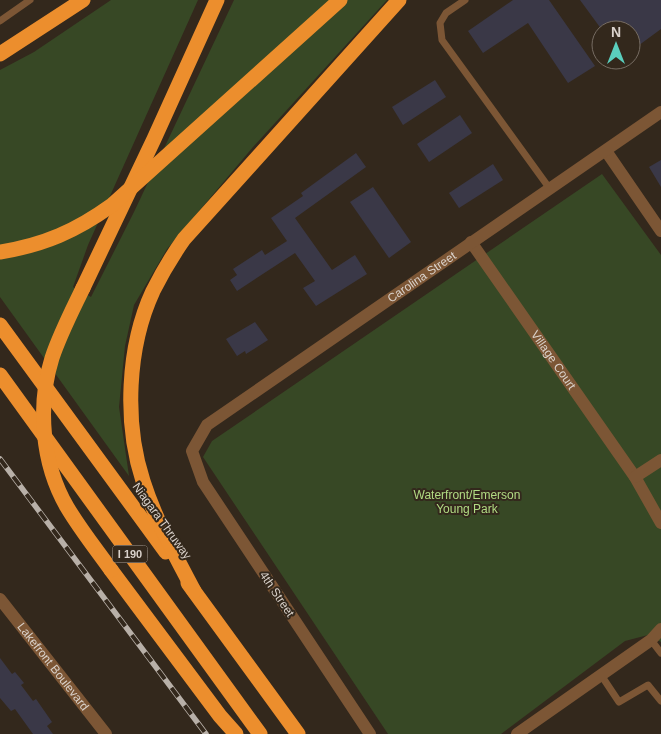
<svg xmlns="http://www.w3.org/2000/svg" width="661" height="734" font-family="Helvetica,sans-serif">
  <rect width="100%" height="100%" fill="#33281c"/>
  <g fill="#374825">
    <polygon points="111,0 198,0 88,245 73,287 91,297 134,212 234,0 387,0 253,147 167,249 134,305 125,346 119,407 129,476 0,297 0,70 34,52"/>
    <polygon points="602,174 661,255 661,642 648,635 625,641 501,734 388,734 203,457 212,441"/>
  </g>
  <g fill="#3a3847">
    <polygon points="513,0 549,0 595,66 568,83 528,23 483,53 468,31"/>
    <polygon points="580,0 661,0 661,29 631,51 631,30 602,30"/>
    <polygon points="435,80 446,97 403,125 392,107"/>
    <polygon points="460,115 472,133 429,162 417,144"/>
    <polygon points="356,153 366,167 295,218 332,270 355,255 367,274 316,306 303,288 315,281 295,253 237,291 230,280 237,275 233,269 262,250 265,255 287,241 271,218 303,196 301,193"/>
    <polygon points="661,160 661,187 649,167"/>
    <polygon points="493,164 503,180 459,208 449,193"/>
    <polygon points="373,187 411,242 389,258 350,202"/>
    <polygon points="255,322 268,340 246,354 245,351 237,356 226,339"/>
    <polygon points="0,658 12,674 15,672 24,683 21,685 33,701 36,699 52,722 47,726 53,734 33,734 15,709 11,711 0,698"/>
  </g>
  <g fill="none" stroke-linecap="round" stroke-linejoin="round">
    <g stroke="#7c5635" stroke-width="7">
      <polyline points="465,0 446,13 440,23 442,40 550,189"/>
      <polyline points="0,21 30,0"/>
      <polyline points="651,640 661,653"/>
      <polyline points="601,675 619,702 648,685 661,701"/>
    </g>
    <g stroke="#7c5635" stroke-width="12">
      <polyline points="606,151 661,231"/>
      <path id="s1" d="M 471,242 L 635,477 L 661,523"/>
      <polyline points="635,477 661,460"/>
      <path id="s2" d="M 0,599 L 106,734"/>
      <path id="s3" d="M 370,734 L 203,482 L 192,451 L 207,425 L 661,112"/>
      <polyline points="517,734 651,640 661,629"/>
    </g>
    <g stroke="#ec8e2d" stroke-width="15">
      <polyline points="0,54 83,0"/>
      <polyline points="83,288 154,139 217,0"/>
      <polyline points="0,325 166,552"/>
      <polyline points="0,375 260,734"/>
      <polyline points="111,570 220,716 236,734"/>
      <polyline points="188,583 298,734"/>
      <path d="M 194,591 C 175,555 155,519 143,481 C 124,423 127,347 153,291 C 162,273 172,256 184,239 L 399,0"/>
    </g>
    <defs>
      <polyline id="rail" points="0,459 206,734"/>
    </defs>
    <use href="#rail" stroke="#b8b0a8" stroke-width="5.5"/>
    <use href="#rail" stroke="#33281c" stroke-width="4" stroke-dasharray="11" stroke-linecap="butt"/>
    <g stroke="#ec8e2d" stroke-width="15">
      <path d="M 0,252 C 44,245 76,231 112,205 L 340,0"/>
      <path d="M 83,288 C 72,311 60,334 52,358 C 37,406 42,464 67,507 C 80,529 96,549 111,570"/>
    </g>
  </g>
  <g text-anchor="middle" stroke-width="4" stroke-linejoin="round" paint-order="stroke">
    <rect fill="#33281c" stroke="#a89f96" stroke-width="1" x="112.5" y="545.5" width="35" height="17" rx="4"/>
    <g font-size="11" font-weight="bold" fill="#dad2cb">
      <text x="130" y="558">I 190</text>
    </g>
    <g font-size="12" fill="#dad2cb" stroke="#33281c">
      <text dy="4" stroke="none"><textPath href="#s3" startOffset="626">Carolina Street</textPath></text>
      <text dy="4" stroke="none"><textPath href="#s1" startOffset="144">Village Court</textPath></text>
      <text transform="translate(162 521) rotate(54)" y="4">Niagara Thruway</text>
      <text transform="translate(277 594) rotate(56)" y="4">4th Street</text>
      <text dy="4" stroke="none"><textPath href="#s2" startOffset="86">Lakefront Boulevard</textPath></text>
    </g>
    <g font-size="12" fill="#b1db83" stroke="#33281c">
      <text x="467" y="499">Waterfront/Emerson<tspan x="467" dy="14">Young Park</tspan></text>
    </g>
  </g>
  <g transform="translate(616 45)"><circle r="24" fill="#33281c" stroke="#766c62"/>
  <path d="M0-4L9 19L0 12L-9 19Z" fill="#5acebd"/>
  <text y="-8" font-size="14" font-weight="bold" text-anchor="middle" fill="#dad2cb">N</text>
  </g>
</svg>
